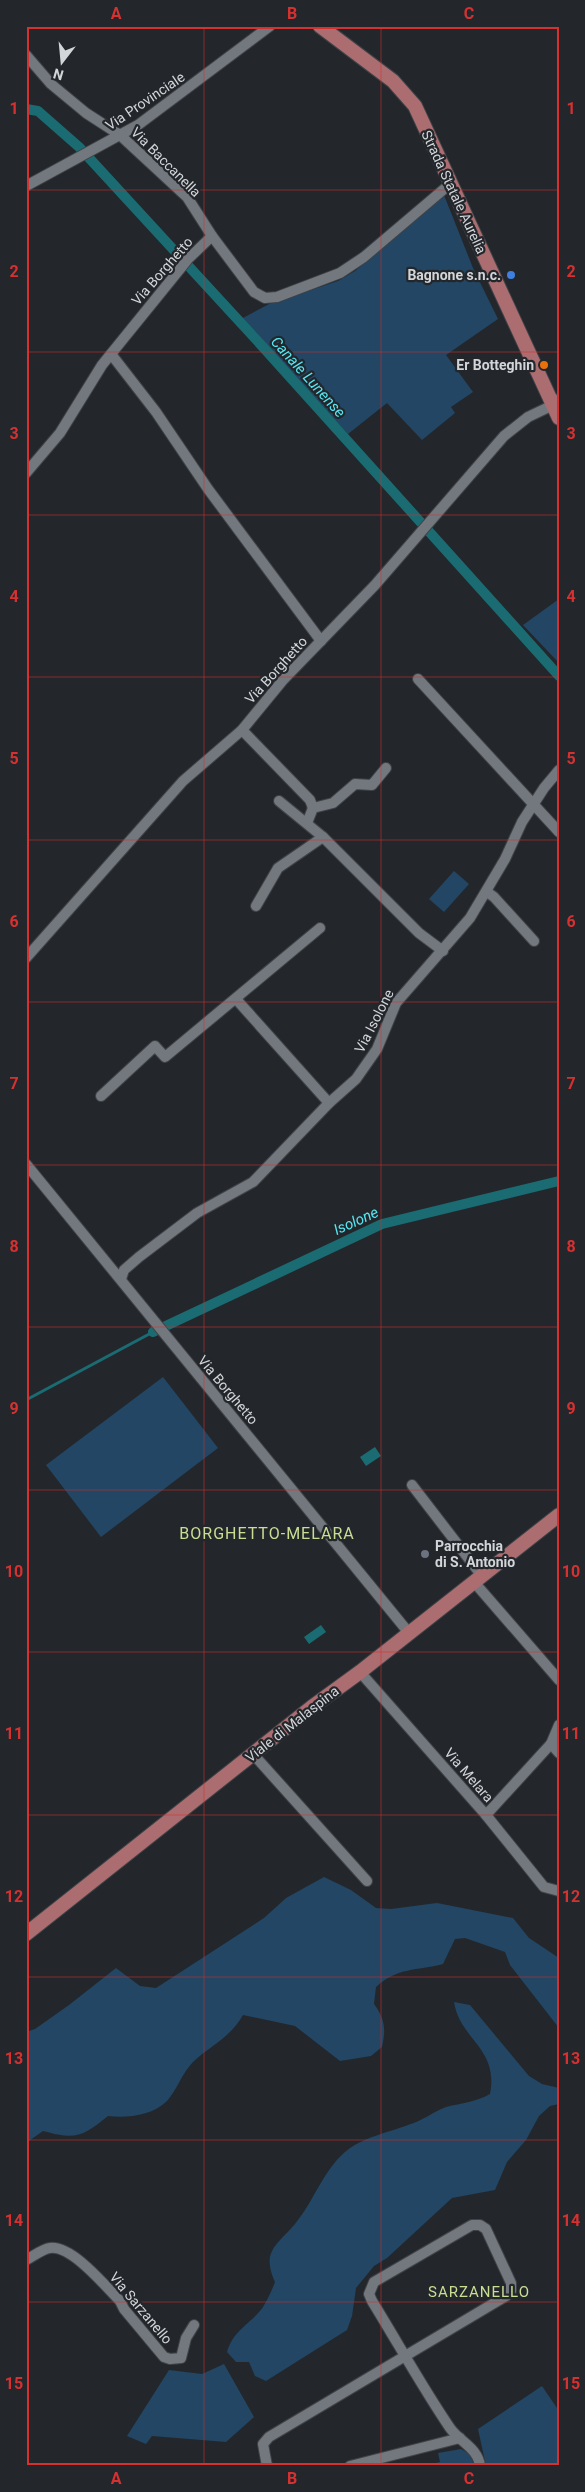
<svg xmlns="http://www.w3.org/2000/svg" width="585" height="2492" font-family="Roboto,sans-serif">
  <rect width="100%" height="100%" fill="#23272c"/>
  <g fill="#224663">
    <polygon points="444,195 473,268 498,319 446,355 473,392 451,407 455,413 422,440 387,403 348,434 241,319 269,304 338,281 355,271"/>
    <polygon points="559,599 559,663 523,625"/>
    <polygon points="454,871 469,884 444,912 429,899"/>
    <polygon points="163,1377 218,1448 101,1537 46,1465"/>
    <path d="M 324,1877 L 351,1890 L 376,1908 L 391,1909 L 437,1903 L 513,1918 L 529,1938 L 559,1958 L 559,2028 L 510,1965 L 505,1952 L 465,1938 L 455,1939 L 443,1964 C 416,1971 398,1967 376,1987 L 374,2004 C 385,2019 386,2029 382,2047 L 371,2056 L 340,2061 L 295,2026 L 243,2015 C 230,2038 211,2045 193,2062 C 182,2073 177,2090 167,2101 C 152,2116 127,2118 108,2116 C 82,2137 76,2140 43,2131 L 26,2143 L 26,2032 L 35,2029 L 69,2005 L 116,1968 L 140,1986 L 156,1988 L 264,1918 L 286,1898 Z"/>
    <path d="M 454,2002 L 470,2005 L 529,2076 L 542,2084 L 559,2088 L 559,2104 L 550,2106 L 539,2116 L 526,2140 L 507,2162 L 495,2190 L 452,2198 L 387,2258 L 374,2266 L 356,2288 L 352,2316 L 347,2330 L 266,2381 L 255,2376 L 249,2362 L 236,2362 L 227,2352 C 234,2329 250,2325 263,2307 C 268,2299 272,2290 275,2282 C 261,2251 277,2245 295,2224 C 314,2201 323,2171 345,2152 C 363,2137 387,2133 408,2125 C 422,2121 433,2112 446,2107 C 462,2103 476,2102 490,2094 C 499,2048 460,2040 454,2002 Z"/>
    <polygon points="224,2364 254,2417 226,2442 152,2436 146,2444 127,2436 169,2370 202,2374"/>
    <polygon points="542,2386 559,2411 559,2466 486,2466 478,2429"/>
    <polygon points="461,2449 471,2455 474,2466 424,2466 440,2462 438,2453"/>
  </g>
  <g fill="#1a6c72">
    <polygon points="375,1447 381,1456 366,1466 360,1457"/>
    <polygon points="321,1625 326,1632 309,1644 304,1637"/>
  </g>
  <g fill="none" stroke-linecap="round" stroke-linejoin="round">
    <polyline stroke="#1a6c72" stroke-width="3" points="26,1400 153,1332"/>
    <g stroke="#1a6c72" stroke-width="10">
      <polyline points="26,109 38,111 79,147 262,346 559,676"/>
      <polyline points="153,1332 382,1224 559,1181"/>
    </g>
    <defs>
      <g id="minor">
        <polyline points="26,55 51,84 86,113 120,135 187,197 212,236 254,292 265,298 277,297 340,273 364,257 450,184"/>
        <polyline points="26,186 138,125 270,26"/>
        <polyline points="111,354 156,412 208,489 321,641"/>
        <polyline points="26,473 60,433 102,365 188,259 212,236"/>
        <polyline points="418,679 559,832"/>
        <polyline points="242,730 310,800 313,808"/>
        <polyline points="279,801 323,837 419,933 443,951"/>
        <polyline points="307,823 313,808 333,803 355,784 372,785 386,768"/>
        <polyline points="487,892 494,897 534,941"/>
        <polyline points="256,906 278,868 323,837"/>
        <polyline points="26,958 183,781 242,730 283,680 375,585 504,436 528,417 551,406 559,399"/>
        <polyline points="236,999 329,1103"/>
        <polyline points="101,1096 155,1046 165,1057 320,928"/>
        <polyline points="26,1164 409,1633"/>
        <polyline points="121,1279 124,1270 139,1257 197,1213 253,1182 329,1103 356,1079 377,1049 396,1003 470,918 505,859 522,822 544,788 559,770"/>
        <polyline points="412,1485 482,1576"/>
        <polyline points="474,1582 559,1680"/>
        <polyline points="360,1672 486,1815 544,1887 559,1891"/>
        <polyline points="559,1725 551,1744 559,1753"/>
        <polyline points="253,1754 367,1881"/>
        <polyline points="486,1815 559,1735"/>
        <path d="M 26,2260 C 34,2256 42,2249 50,2248 C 72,2245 106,2287 120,2301 L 124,2309 L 164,2357 L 170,2359 L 181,2358 L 186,2338 L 194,2325"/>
        <path d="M 267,2466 L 263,2444 L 269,2437 L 506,2296 L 511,2291 L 511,2283 L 486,2229 L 480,2225 L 472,2225 L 374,2282 L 369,2294 L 372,2301 C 398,2343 422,2387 450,2428 C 460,2442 478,2448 480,2466"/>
        <polyline points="350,2466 460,2438"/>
      </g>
      <g id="major">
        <polyline points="320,26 393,81 415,106 559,418"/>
        <polyline points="26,1934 312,1707 360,1672 559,1515"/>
      </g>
    </defs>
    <use href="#minor" stroke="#404347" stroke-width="12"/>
    <use href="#major" stroke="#404347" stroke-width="16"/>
    <use href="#minor" stroke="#73787e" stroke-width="10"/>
    <use href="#major" stroke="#ac6d71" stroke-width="14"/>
  </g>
  <path fill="none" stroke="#d63131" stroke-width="1" stroke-opacity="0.55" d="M 204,26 L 204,2466M 381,26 L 381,2466M 26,190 L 559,190M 26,352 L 559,352M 26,515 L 559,515M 26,677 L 559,677M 26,840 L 559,840M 26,1002 L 559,1002M 26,1165 L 559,1165M 26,1327 L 559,1327M 26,1490 L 559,1490M 26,1652 L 559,1652M 26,1815 L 559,1815M 26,1977 L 559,1977M 26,2140 L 559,2140M 26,2302 L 559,2302"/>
  <circle fill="#3f7fe0" stroke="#23272c" stroke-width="2" cx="511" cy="275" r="5"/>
  <circle fill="#e8710a" stroke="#23272c" stroke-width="2" cx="544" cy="365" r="5"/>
  <circle fill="#6b7280" stroke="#23272c" stroke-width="2" cx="425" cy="1554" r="5"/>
  <g text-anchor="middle" stroke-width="4.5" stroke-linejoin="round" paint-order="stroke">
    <g font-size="14" fill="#d3d6d9" stroke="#23272c">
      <text transform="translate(145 101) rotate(-34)" y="5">Via Provinciale</text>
      <text transform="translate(166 162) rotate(45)" y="5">Via Baccanella</text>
      <text transform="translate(454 192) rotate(65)" y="5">Strada Statale Aurelia</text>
      <text transform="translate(162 271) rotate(-49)" y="5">Via Borghetto</text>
      <text transform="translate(276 670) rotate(-48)" y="5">Via Borghetto</text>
      <text transform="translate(374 1021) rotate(-63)" y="5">Via Isolone</text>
      <text transform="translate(228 1390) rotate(50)" y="5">Via Borghetto</text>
      <text transform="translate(292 1724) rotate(-38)" y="5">Viale di Malaspina</text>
      <text transform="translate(469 1775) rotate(49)" y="5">Via Melara</text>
      <text transform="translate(141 2308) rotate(50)" y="5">Via Sarzanello</text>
    </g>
    <g font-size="14" font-weight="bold" fill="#d3d6d9" stroke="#23272c" text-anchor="end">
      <text x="501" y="280">Bagnone s.n.c.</text>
      <text x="534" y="370">Er Botteghin</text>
      <text x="435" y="1551" text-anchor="start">Parrocchia<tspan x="435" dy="16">di S. Antonio</tspan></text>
    </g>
    <g font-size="15" font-style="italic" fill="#55e8f3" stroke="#23272c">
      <text transform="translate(308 377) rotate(48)" y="5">Canale Lunense</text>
      <text transform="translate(356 1221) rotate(-24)" y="5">Isolone</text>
    </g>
    <g font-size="15" letter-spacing="1" fill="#c9de93" stroke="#23272c">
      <text x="479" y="2297">SARZANELLO</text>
    </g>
    <g font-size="16" letter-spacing="1" fill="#c9de93" stroke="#23272c">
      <text x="267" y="1539">BORGHETTO-MELARA</text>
    </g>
  </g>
  <rect width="585" height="2492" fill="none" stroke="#23272c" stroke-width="55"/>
  <g transform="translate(62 62) rotate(196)" stroke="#23272c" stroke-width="4" paint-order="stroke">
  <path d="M0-4L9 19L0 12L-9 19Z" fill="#d3d6d9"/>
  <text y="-8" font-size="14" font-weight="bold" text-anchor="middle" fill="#d3d6d9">N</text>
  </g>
  <rect x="28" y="28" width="530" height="2436" fill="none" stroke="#d63131" stroke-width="2"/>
  <g font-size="16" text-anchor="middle" font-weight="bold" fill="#d63131">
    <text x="116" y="19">A</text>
    <text x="292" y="19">B</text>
    <text x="469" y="19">C</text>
    <text x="14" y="114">1</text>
    <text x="571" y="114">1</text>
    <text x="14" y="277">2</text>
    <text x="571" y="277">2</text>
    <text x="14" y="439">3</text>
    <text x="571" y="439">3</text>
    <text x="14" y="602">4</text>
    <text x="571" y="602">4</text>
    <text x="14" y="764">5</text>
    <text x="571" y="764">5</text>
    <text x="14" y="927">6</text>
    <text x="571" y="927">6</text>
    <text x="14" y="1089">7</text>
    <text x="571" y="1089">7</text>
    <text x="14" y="1252">8</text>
    <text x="571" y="1252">8</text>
    <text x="14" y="1414">9</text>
    <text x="571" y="1414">9</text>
    <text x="14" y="1577">10</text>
    <text x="571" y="1577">10</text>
    <text x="14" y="1739">11</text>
    <text x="571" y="1739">11</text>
    <text x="14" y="1902">12</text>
    <text x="571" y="1902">12</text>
    <text x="14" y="2064">13</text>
    <text x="571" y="2064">13</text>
    <text x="14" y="2226">14</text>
    <text x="571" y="2226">14</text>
    <text x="14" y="2389">15</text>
    <text x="571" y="2389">15</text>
    <text x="116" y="2484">A</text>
    <text x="292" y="2484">B</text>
    <text x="469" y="2484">C</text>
  </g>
</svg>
